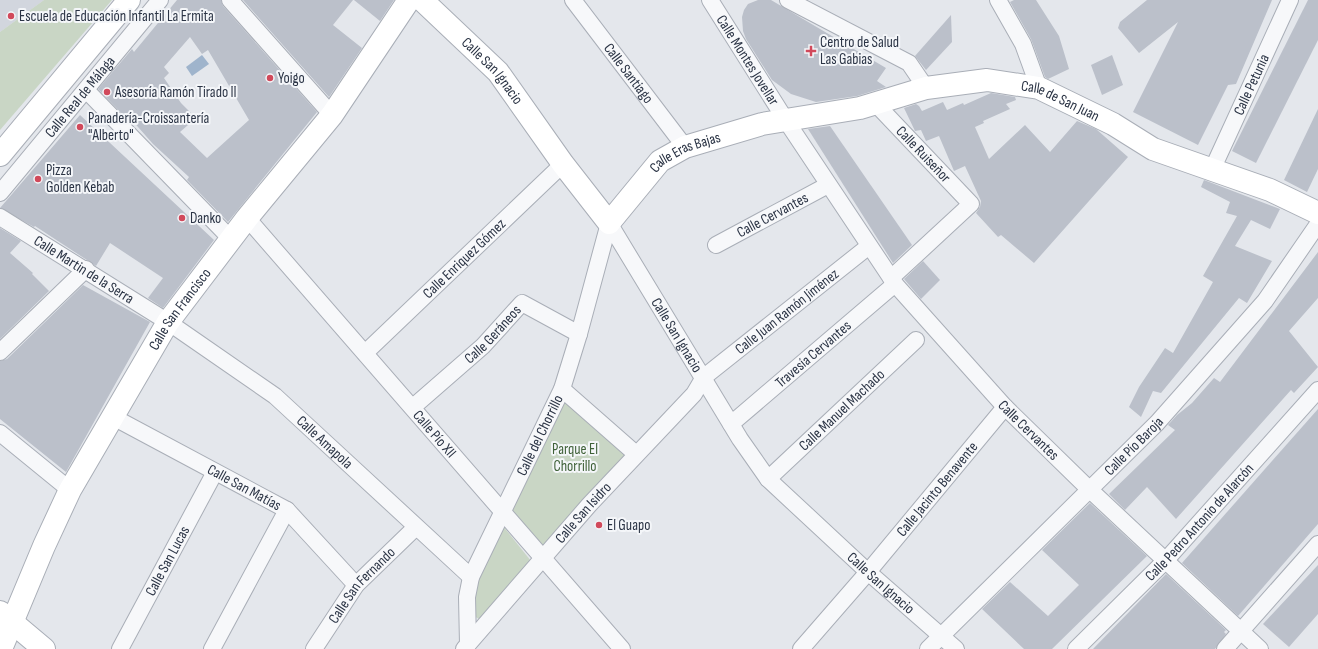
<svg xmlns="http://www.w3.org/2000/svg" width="1318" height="649" font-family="'Sofia Sans Condensed',sans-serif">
  <rect width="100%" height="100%" fill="#e4e7ec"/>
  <polygon fill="#d2d6de" points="0,0 44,0 0,32"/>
  <g fill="#c9d6c5">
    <polygon points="44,0 112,0 0,130 0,32"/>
    <polygon points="564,401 626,455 542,547 511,509"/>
    <polygon points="503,526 531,561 479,619 474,616 474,596 478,576"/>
  </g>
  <polygon fill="#9fb4cc" points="202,55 209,64 192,76 186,67"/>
  <g fill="#bbc0ca" fill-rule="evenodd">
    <path d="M 177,0 L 221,0 L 223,6 L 317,112 L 228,222 L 187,180 L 189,177 L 153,144 L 131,119 L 129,121 L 98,89 L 132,49 L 134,52 ZM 190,37 L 202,54 L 208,50 L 249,120 L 207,158 L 180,132 L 196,118 L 181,103 L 164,78 L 169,73 L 164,67 Z"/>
    <polygon points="243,0 353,0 333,25 362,48 329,97"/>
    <polygon points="354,0 394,0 380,21"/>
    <polygon points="758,0 771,0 886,68 877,81 886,87 857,96 816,102 791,94 772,80 746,39 743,31 742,17 744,10 748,4"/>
    <polygon points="1014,0 1036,0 1059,36 1069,69 1048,79 1045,77 1031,39 1010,2"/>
    <polygon points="1147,0 1272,0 1236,84 1228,85 1198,145 1133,112 1178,22 1139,53 1118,28 1120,22"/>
    <polygon points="1308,0 1318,0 1318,40 1256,163 1232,151"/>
    <polygon points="951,15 952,42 926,70 915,56"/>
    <polygon points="1112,55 1123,85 1102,95 1091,65"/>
    <polygon points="991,93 1015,97 1016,100 1006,104 1010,109 983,121 984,123 975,127 989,159 1025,125 1050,152 1077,121 1096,129 1128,157 1034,263 1001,235 998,237 976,213 980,207 981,201 965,166 954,171 939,136 926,141 921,130 915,131 904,108 916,104 919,106 922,111 943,102 947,110 963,103 964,105"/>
    <polygon points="1318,109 1318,169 1307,192 1284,180"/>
    <polygon points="80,115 214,240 163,308 148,298 163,278 110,243 96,266 35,226 34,227 0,208"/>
    <polygon points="830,126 912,245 893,263 808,129"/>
    <polygon points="1204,180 1280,209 1270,229 1251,220 1235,246 1272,261 1247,303 1239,298 1161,393 1153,391 1141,417 1129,407 1139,387 1165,348 1173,353 1213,282 1203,276 1237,216 1226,213 1230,202 1201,187"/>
    <polygon points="0,228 21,241 10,253 33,273 32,274 49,291 0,339"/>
    <polygon points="1318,252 1318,298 1289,331 1318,367 1294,393 1291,390 1176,519 1147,487 1125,510 1109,494 1175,430 1168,425 1177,415 1192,403 1214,378 1220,382"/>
    <polygon points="923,261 940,280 921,299 904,279"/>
    <polygon points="83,285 150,322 66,472 0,419 0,361 7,359"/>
    <polygon points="1318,409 1318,524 1238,616 1182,563"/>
    <polygon points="1090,503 1147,556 1052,649 1024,649 982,609 1010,582 1048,616 1079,585 1042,550"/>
    <polygon points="1318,565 1318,614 1289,647 1263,624"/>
    <polygon points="1166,574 1226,630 1224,632 1226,634 1215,649 1093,649"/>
  </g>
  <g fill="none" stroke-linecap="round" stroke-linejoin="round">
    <defs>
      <g id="street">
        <polyline points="230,0 332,115"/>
        <path id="s1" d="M 573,0 L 685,147"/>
        <path id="s2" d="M 710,0 L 785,119 L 895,284 L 1005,407 L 1089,489 L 1260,649"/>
        <polyline points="788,0 909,63 926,88"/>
        <polyline points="998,0 1023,44 1039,88"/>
        <polyline points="86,90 231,239"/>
        <path id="s3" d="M 876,104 L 971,204 L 891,278"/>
        <path id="s4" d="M 1212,170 L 1290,0"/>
        <path id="s5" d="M 0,193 L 160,0"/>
        <path id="s6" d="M 0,217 L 168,322 L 275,396 L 471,577"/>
        <path id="s7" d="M 247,218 L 622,649"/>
        <path id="s8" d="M 609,223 L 740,439 L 768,479 L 868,572 L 956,649"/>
        <path id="s9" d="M 716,245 L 828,185"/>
        <polyline points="0,352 86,269"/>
        <path id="s10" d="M 365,353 L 563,164"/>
        <polyline points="562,389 636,454"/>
        <path id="s11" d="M 413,407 L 483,346 L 522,303 L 579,334"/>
        <path id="s12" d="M 113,417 L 287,510 L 356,585"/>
        <path id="s13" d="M 731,424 L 895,284"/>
        <polyline points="0,433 70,490"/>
        <path id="s14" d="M 768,479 L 916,340"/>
        <path id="s15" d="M 468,644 L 467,597 L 471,577 L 562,389 L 579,334 L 609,223"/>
        <path id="s16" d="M 120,649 L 215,472"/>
        <polyline points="212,649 287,510"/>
        <path id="s17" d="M 314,649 L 356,585 L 416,527"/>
        <path id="s18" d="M 464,649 L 589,505 L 694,394 L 704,377 L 869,246"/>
        <path id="s19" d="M 801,649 L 868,572 L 1005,407"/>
        <path id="s20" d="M 928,649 L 1157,423 L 1265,301 L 1318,224"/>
        <path id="s21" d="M 1076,649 L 1166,560 L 1318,390"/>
        <polyline points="1225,649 1318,544"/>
      </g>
      <g id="secondary">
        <path id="s22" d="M 422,0 L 498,72 L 563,164 L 609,223 L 660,161 L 685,147 L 762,124 L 860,108 L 926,88 L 987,80 L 1039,88 L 1113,124 L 1153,149 L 1270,190 L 1318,213"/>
        <polyline points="0,155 129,0"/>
        <polyline points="0,612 44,649"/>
        <path id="s23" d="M 1,649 L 44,546 L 70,490 L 168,322 L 247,218 L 332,115 L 409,0"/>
      </g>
    </defs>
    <use href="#street" stroke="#a9aeb7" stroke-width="18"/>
    <use href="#secondary" stroke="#a9aeb7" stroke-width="24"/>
    <use href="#street" stroke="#f7f8fa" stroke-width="16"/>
    <use href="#secondary" stroke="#fff" stroke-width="22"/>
  </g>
  <g fill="#d1495b" stroke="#f4f6f9" stroke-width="1.5">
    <circle cx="11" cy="16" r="4"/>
    <path d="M809 45h4v4h4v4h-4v4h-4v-4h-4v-4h4z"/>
    <circle cx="270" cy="78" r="4"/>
    <circle cx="107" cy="92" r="4"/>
    <circle cx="80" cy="127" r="4"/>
    <circle cx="38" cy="179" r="4"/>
    <circle cx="182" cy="218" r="4"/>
    <circle cx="599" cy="525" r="4"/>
  </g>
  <g text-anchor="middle" stroke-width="4" stroke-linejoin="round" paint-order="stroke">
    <g font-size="15" fill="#2b3445" stroke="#f4f6f9" text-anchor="start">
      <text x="19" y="21">Escuela de Educación Infantil La Ermita</text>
      <text x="820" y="47">Centro de Salud<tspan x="820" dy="17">Las Gabias</tspan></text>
      <text x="278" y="83">Yoigo</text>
      <text x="115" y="97">Asesoría Ramón Tirado II</text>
      <text x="88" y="123">Panadería-Croissantería<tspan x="88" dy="17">"Alberto"</tspan></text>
      <text x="46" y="175">Pizza<tspan x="46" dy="17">Golden Kebab</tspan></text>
      <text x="190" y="223">Danko</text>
      <text x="607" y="530">El Guapo</text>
    </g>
    <g font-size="15" fill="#2b3445" stroke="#f4f6f9">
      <text dy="5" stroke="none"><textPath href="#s2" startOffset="71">Calle Montes Jovellar</textPath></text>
      <text dy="5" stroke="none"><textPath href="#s22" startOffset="100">Calle San Ignacio</textPath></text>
      <text dy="5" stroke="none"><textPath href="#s1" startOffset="92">Calle Santiago</textPath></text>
      <text dy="5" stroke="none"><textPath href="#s4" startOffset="94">Calle Petunia</textPath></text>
      <text dy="5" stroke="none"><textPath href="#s5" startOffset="125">Calle Real de Málaga</textPath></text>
      <text dy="5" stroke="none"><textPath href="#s22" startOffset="788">Calle de San Juan</textPath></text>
      <text dy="5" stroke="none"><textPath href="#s3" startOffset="69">Calle Ruiseñor</textPath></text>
      <text dy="5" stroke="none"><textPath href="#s22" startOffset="399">Calle Eras Bajas</textPath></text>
      <text dy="5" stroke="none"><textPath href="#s9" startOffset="64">Calle Cervantes</textPath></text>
      <text dy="5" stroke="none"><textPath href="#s10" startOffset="137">Calle Enriquez Gómez</textPath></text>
      <text dy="5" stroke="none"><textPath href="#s6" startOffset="99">Calle Martin de la Serra</textPath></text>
      <text dy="5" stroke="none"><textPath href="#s23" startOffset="385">Calle San Francisco</textPath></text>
      <text dy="5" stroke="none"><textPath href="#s18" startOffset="469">Calle Juan Ramón Jiménez</textPath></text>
      <text dy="5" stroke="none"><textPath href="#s11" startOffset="108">Calle Geráneos</textPath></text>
      <text dy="5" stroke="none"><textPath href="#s8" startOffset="131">Calle San Ignacio</textPath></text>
      <text dy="5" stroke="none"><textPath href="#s13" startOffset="108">Travesía Cervantes</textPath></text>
      <text dy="5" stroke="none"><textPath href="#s14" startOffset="101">Calle Manuel Machado</textPath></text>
      <text dy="5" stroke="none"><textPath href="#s2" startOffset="537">Calle Cervantes</textPath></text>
      <text dy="5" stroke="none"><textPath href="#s7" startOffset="286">Calle Pío XII</textPath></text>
      <text dy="5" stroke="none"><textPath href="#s15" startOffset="225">Calle del Chorrillo</textPath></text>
      <text dy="5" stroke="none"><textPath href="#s6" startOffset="396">Calle Amapola</textPath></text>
      <text dy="5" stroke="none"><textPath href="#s20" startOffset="289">Calle Pío Baroja</textPath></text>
      <text dy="5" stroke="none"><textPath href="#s12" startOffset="149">Calle San Matías</textPath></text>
      <text dy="5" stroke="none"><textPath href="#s19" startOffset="210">Calle Jacinto Benavente</textPath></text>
      <text dy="5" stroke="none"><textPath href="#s18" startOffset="181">Calle San Isidro</textPath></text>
      <text dy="5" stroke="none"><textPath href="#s21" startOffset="177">Calle Pedro Antonio de Alarcón</textPath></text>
      <text dy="5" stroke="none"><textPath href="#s16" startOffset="100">Calle San Lucas</textPath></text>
      <text dy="5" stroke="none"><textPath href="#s8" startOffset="455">Calle San Ignacio</textPath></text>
      <text dy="5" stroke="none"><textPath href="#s17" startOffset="80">Calle San Fernando</textPath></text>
    </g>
    <g font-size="15" fill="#3f6138" stroke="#f4f6f9">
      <text x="575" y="454">Parque El<tspan x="575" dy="17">Chorrillo</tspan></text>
    </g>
  </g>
</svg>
